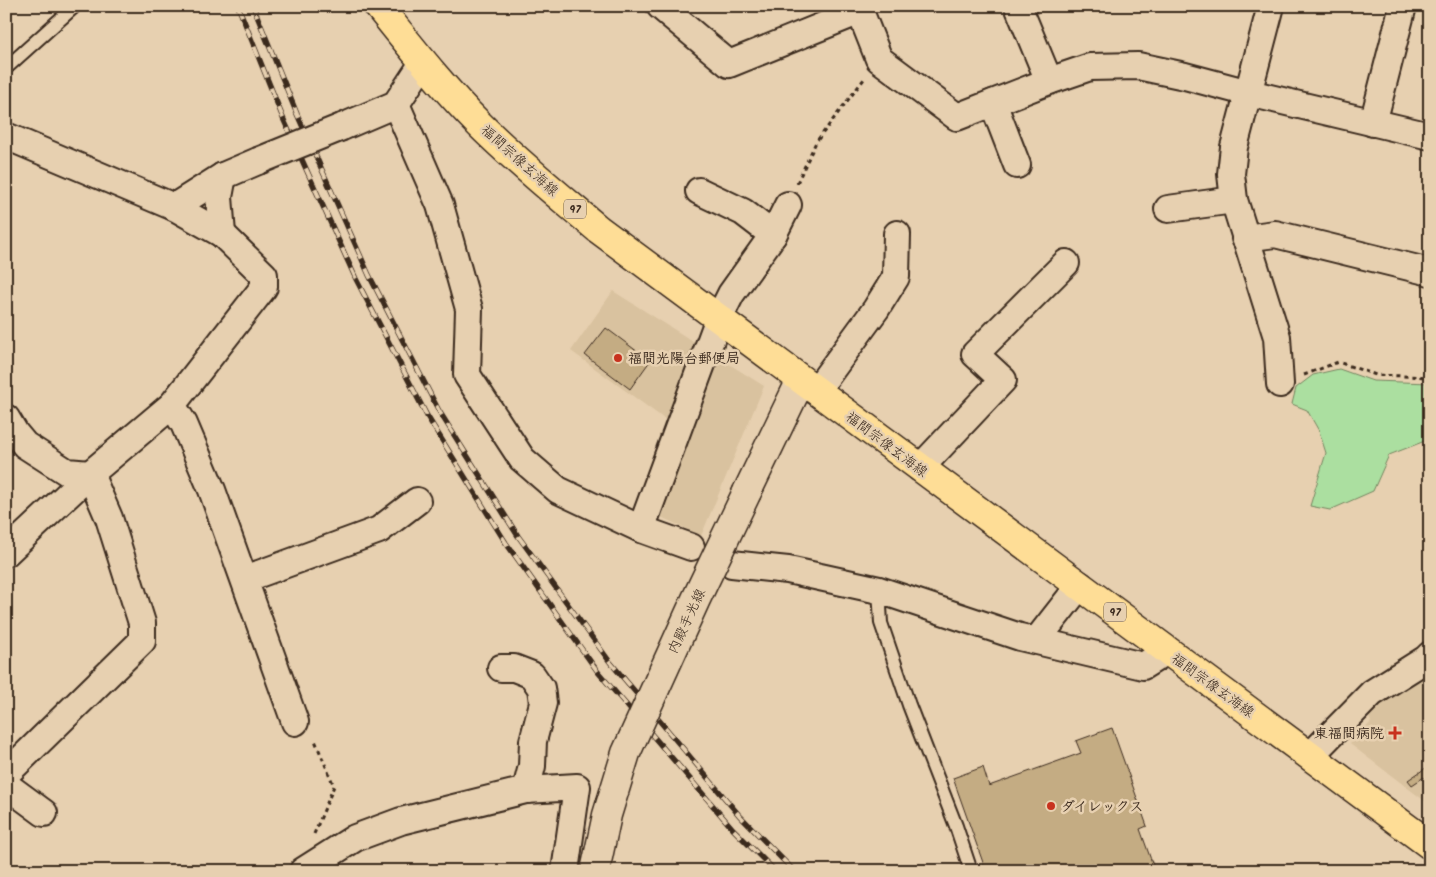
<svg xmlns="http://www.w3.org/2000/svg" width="1436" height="877" font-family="Kalam,'Klee One',sans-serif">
  <rect width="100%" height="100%" fill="#e7d0b0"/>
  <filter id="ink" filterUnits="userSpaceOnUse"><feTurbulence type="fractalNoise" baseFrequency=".02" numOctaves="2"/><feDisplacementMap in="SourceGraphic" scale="10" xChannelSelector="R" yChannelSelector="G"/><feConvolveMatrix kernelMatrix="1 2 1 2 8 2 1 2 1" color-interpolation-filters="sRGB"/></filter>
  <g filter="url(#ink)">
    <g fill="#d9c29f">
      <polygon points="613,291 764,386 701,536 655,514 685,434 571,351"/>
      <polygon points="1430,669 1430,805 1350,744 1371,722 1368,714 1382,700"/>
    </g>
    <polygon fill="#abdfa0" stroke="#73845f" points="1339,369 1373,381 1430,383 1430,439 1389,455 1373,491 1330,510 1310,506 1326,453 1319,431 1307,410 1292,404 1296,388 1313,375"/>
    <g fill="#c4ac83" stroke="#3b2a1e">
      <polygon points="606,328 650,361 630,389 585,355"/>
      <polygon points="1112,728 1147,826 1140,829 1155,871 986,871 953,778 983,767 989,786 1081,753 1076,741"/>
      <polygon points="1430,765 1430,785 1424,777 1412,785 1408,780"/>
    </g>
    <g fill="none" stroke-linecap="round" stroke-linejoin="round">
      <defs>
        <g id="lane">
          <polyline points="6,68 75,6"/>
          <polyline points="879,590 881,623 909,705 956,826 971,871"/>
        </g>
        <g id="street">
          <polyline points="660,6 729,64 860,11"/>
          <polyline points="858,6 879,59 957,117 1049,81 1090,67 1138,66 1185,76 1249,93 1430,136"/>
          <polyline points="1018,6 1049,81"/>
          <polyline points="1271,6 1234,147 1231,174 1234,200 1277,337 1280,384"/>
          <polyline points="993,103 1017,165"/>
          <polyline points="396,104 440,205 469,309 467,375 522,459 558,490 641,529 691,547"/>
          <polyline points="1373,123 1403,6"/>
          <polyline points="342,127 396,104 423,63"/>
          <polyline points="6,136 174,207 222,234 264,275 264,287 172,405 90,474 6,553"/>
          <polyline points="699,191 743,212 773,235"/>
          <polyline points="174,207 223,176 258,161"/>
          <polyline points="1168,209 1234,200"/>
          <polyline points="222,234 219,197 223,176"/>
          <polyline points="1245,238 1275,234 1430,272"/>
          <polyline points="816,391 876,309 896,277 897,234"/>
          <polyline points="172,405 184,424 212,490 295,722"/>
          <polyline points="6,418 15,433 25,445 67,472 90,474 109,518 142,623 142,641 6,774"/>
          <polyline points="920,468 1003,380 975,354 1066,263"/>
          <polyline points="641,529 719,318 731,294 773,235 788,205"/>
          <polyline points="732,564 788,570 879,590 1020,637 1143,666 1167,651"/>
          <polyline points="245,579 379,530 417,501"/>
          <polyline points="1037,640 1080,585"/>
          <polyline points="501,668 514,668 532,675 541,688 543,703 533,741 532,766 526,790"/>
          <polyline points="1310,756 1372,693 1426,659 1430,655"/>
          <polyline points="6,785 44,813"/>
          <polyline points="303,871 355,838 401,821 526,790 577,787 565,871"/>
        </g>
        <polyline id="secondary" points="747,492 801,380"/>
        <path id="primary" d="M 378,6 C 411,47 443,88 480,125 C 517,162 558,195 598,229 L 1430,845"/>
      </defs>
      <use href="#lane" stroke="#3b2a1e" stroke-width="16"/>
      <use href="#street" stroke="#3b2a1e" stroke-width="30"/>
      <use href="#secondary" stroke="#3b2a1e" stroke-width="31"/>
      <use href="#primary" stroke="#3b2a1e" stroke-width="31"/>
      <g stroke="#3b2a1e" stroke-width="3" stroke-dasharray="4 4" stroke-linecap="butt">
        <polyline points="797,183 816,142 864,79"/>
        <polyline points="1304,375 1338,362 1376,375 1430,377"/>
        <polyline points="314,834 334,786 314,738"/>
      </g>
      <use href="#lane" stroke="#e7d0b0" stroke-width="12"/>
      <use href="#street" stroke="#e7d0b0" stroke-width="26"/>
      <use href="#secondary" stroke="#e7d0b0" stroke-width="28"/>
      <use href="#primary" stroke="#fedd96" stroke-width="28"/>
      <defs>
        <g id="rail">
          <polyline points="238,6 283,118 356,279 427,416 506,543 598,672 733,829 775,871"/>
          <polyline points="253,6 297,114 369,275 439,411 518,536 610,662 739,815 794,871"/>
        </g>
      </defs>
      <use href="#rail" stroke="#3b2a1e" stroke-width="5.5"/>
      <use href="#rail" stroke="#e7d0b0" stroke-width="4" stroke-dasharray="11" stroke-linecap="butt"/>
      <defs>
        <polyline id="street-bridge" points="258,161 342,127"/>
        <polyline id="secondary-bridge" points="595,871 607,815 626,753 696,599 747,492"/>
      </defs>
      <use href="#street-bridge" stroke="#3b2a1e" stroke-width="30" stroke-linecap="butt"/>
      <use href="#secondary-bridge" stroke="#3b2a1e" stroke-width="31" stroke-linecap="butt"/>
      <use href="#street-bridge" stroke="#e7d0b0" stroke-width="26"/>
      <use href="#secondary-bridge" stroke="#e7d0b0" stroke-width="28"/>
    </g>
  </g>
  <g fill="#c8321e" stroke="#e7d0b0" stroke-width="2">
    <circle cx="618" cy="358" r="5"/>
    <path d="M1392.5 725.5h5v5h5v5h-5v5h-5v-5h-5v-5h5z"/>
    <circle cx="1051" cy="806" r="5"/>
  </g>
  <g text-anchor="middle" stroke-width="5" stroke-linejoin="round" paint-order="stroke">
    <g fill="#e7d0b0" stroke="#6f5c4a" stroke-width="1">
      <rect x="564" y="199.5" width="22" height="19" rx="4"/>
      <rect x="1104" y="602.5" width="22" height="19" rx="4"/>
    </g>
    <g font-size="12" font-weight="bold" fill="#3b2a1e">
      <text x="575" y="213">97</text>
      <text x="1115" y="616">97</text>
    </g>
    <g font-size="14" fill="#3b2a1e" stroke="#e7d0b0">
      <text transform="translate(520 160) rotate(42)" y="5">福間宗像玄海線</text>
      <text transform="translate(887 444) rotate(37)" y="5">福間宗像玄海線</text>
      <text transform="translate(686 621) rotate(-65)" y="5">内殿手光線</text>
      <text transform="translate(1213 685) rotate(36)" y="5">福間宗像玄海線</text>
    </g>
    <g font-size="14" font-weight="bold" fill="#3b2a1e" stroke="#e7d0b0" text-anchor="start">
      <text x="628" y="363">福間光陽台郵便局</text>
      <text x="1384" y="738" text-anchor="end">東福間病院</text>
      <text x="1061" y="811">ダイレックス</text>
    </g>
  </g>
  <rect width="1436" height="877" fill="none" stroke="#e7d0b0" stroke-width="25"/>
  <rect x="12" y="12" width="1411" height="852" fill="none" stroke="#3b2a1e" stroke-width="2" filter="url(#ink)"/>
</svg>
